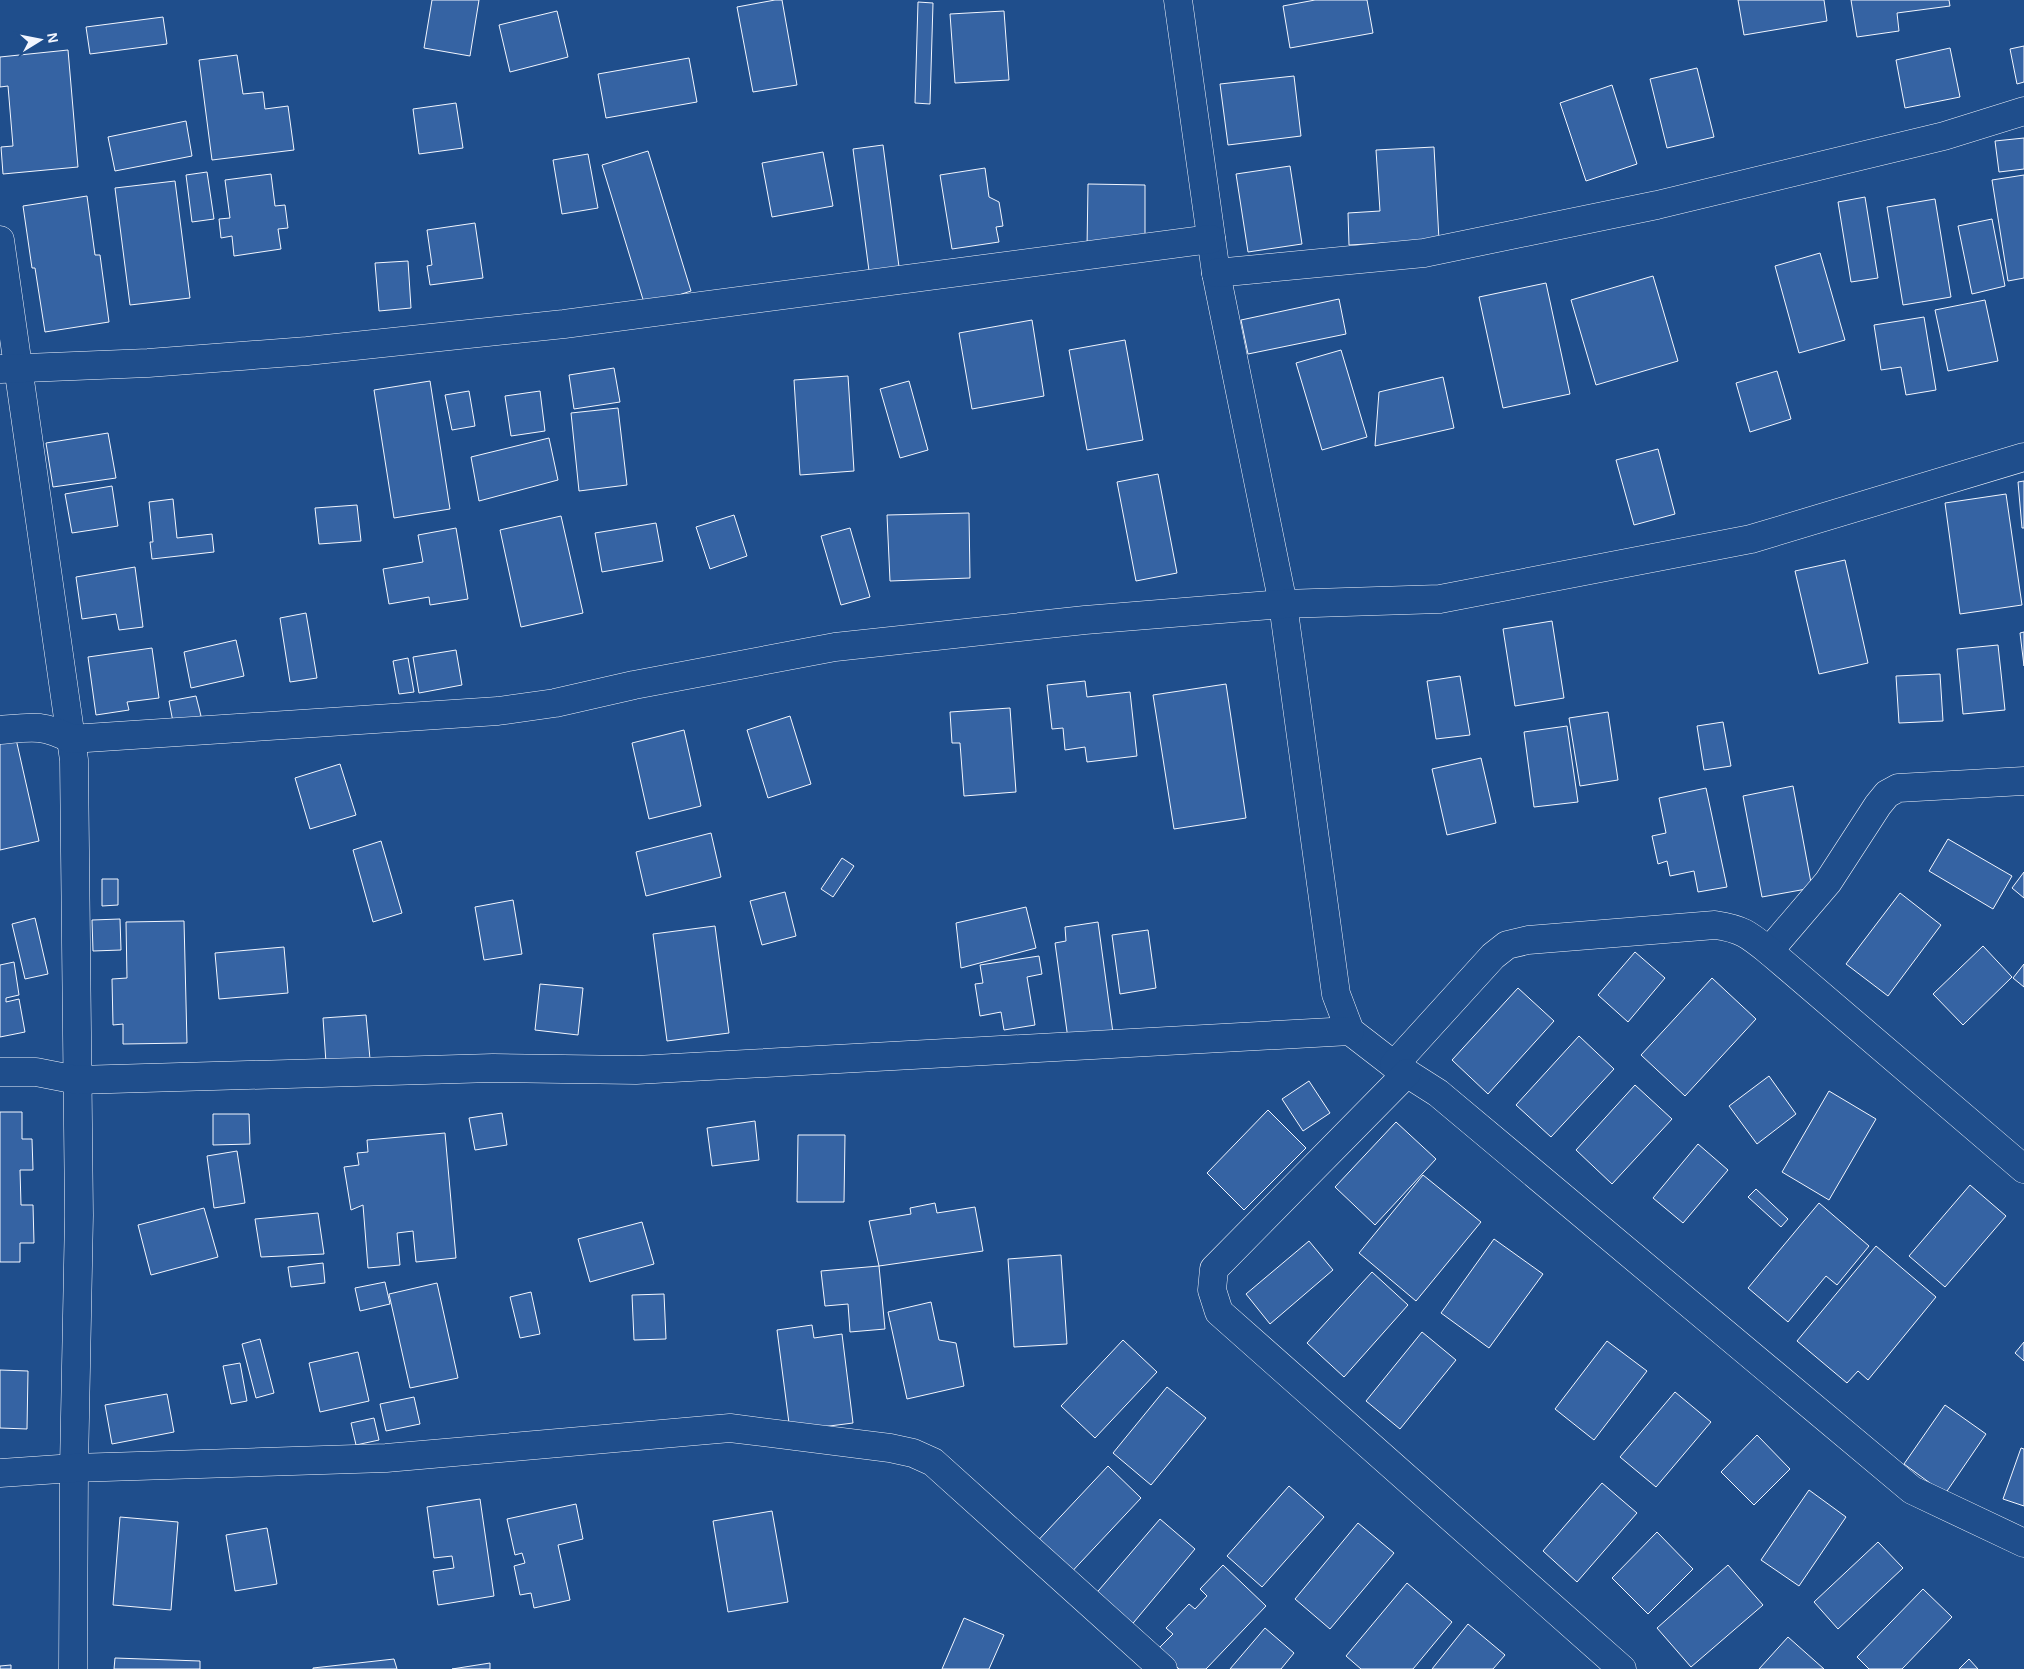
<svg xmlns="http://www.w3.org/2000/svg" width="2024" height="1669" font-family="Arial,sans-serif">
  <rect width="100%" height="100%" fill="#1f4e8c"/>
  <g fill="#3563a3" stroke="#f2f6ff">
    <polygon points="432,0 479,0 470,56 424,48"/>
    <polygon points="775,0 782,0 797,85 753,92 737,7"/>
    <polygon points="1315,0 1367,0 1373,33 1290,48 1283,6"/>
    <polygon points="1738,0 1824,0 1827,21 1744,35"/>
    <polygon points="1851,0 1949,0 1950,6 1897,13 1899,31 1857,37"/>
    <polygon points="918,2 933,3 930,104 915,103"/>
    <polygon points="557,11 568,57 510,72 499,25"/>
    <polygon points="1004,11 1009,80 955,83 950,14"/>
    <polygon points="163,17 167,44 90,54 86,27"/>
    <polygon points="2024,46 2024,82 2017,84 2010,49"/>
    <polygon points="1950,48 1960,97 1905,108 1896,60"/>
    <polygon points="68,50 78,167 3,174 1,147 13,146 8,86 0,87 0,57"/>
    <polygon points="237,55 243,94 263,92 265,109 288,106 294,150 212,160 199,60"/>
    <polygon points="689,58 697,102 606,118 598,74"/>
    <polygon points="1697,68 1714,137 1667,148 1650,79"/>
    <polygon points="1294,76 1301,136 1228,145 1220,84"/>
    <polygon points="1612,85 1637,164 1586,181 1560,103"/>
    <polygon points="456,103 463,148 419,154 413,109"/>
    <polygon points="186,121 192,156 115,171 108,137"/>
    <polygon points="2024,138 2024,169 1999,172 1995,141"/>
    <polygon points="883,145 901,282 871,286 853,149"/>
    <polygon points="1434,147 1439,240 1349,245 1348,213 1380,211 1376,150"/>
    <polygon points="648,151 691,291 645,306 602,165"/>
    <polygon points="823,152 833,206 772,217 762,163"/>
    <polygon points="588,154 598,208 562,214 553,160"/>
    <polygon points="1290,166 1302,244 1248,252 1236,174"/>
    <polygon points="985,168 989,197 999,202 1003,226 996,227 999,242 952,249 940,175"/>
    <polygon points="207,172 214,219 192,222 186,175"/>
    <polygon points="271,174 275,206 285,205 288,228 278,229 281,249 234,256 232,236 221,238 219,219 230,218 225,180"/>
    <polygon points="2024,175 2024,278 2008,281 1992,180"/>
    <polygon points="175,181 190,298 130,305 115,188"/>
    <polygon points="1088,184 1145,185 1145,248 1087,248"/>
    <polygon points="87,196 95,255 100,255 109,322 45,332 35,268 32,268 23,206"/>
    <polygon points="1865,197 1878,278 1851,282 1838,202"/>
    <polygon points="1935,199 1951,297 1903,305 1887,207"/>
    <polygon points="1992,219 2005,286 1972,294 1958,226"/>
    <polygon points="475,223 483,278 430,285 427,266 432,265 427,230"/>
    <polygon points="1820,253 1845,340 1799,353 1775,266"/>
    <polygon points="408,261 411,308 379,311 375,263"/>
    <polygon points="1653,276 1678,361 1596,385 1571,300"/>
    <polygon points="1546,283 1570,394 1503,408 1479,297"/>
    <polygon points="1339,299 1346,334 1248,354 1241,320"/>
    <polygon points="1985,300 1998,361 1948,371 1935,310"/>
    <polygon points="1924,317 1936,390 1906,395 1901,367 1881,370 1874,325"/>
    <polygon points="1032,320 1044,396 972,409 959,333"/>
    <polygon points="1125,340 1143,440 1087,450 1069,350"/>
    <polygon points="1341,350 1367,437 1322,450 1296,363"/>
    <polygon points="614,368 620,402 574,409 569,375"/>
    <polygon points="1777,371 1791,419 1750,432 1736,383"/>
    <polygon points="848,376 854,471 800,475 794,380"/>
    <polygon points="1443,377 1454,428 1375,446 1379,392"/>
    <polygon points="430,381 450,509 394,518 374,390"/>
    <polygon points="909,381 928,450 900,458 880,389"/>
    <polygon points="469,391 475,426 452,430 445,395"/>
    <polygon points="540,391 545,431 511,436 505,396"/>
    <polygon points="618,408 627,485 579,491 571,413"/>
    <polygon points="108,433 116,478 53,487 46,443"/>
    <polygon points="549,438 558,480 479,501 471,457"/>
    <polygon points="1658,449 1675,514 1634,525 1616,460"/>
    <polygon points="1158,474 1177,573 1136,581 1117,482"/>
    <polygon points="2024,481 2024,528 2022,528 2018,482"/>
    <polygon points="112,486 118,526 72,533 65,494"/>
    <polygon points="2006,494 2022,605 1960,614 1945,503"/>
    <polygon points="173,499 177,538 212,534 214,552 152,559 150,542 153,542 149,502"/>
    <polygon points="357,505 361,541 319,544 315,508"/>
    <polygon points="969,513 970,578 890,581 887,515"/>
    <polygon points="734,515 747,556 710,569 696,527"/>
    <polygon points="561,516 583,613 521,627 500,530"/>
    <polygon points="656,523 663,561 602,572 595,533"/>
    <polygon points="456,528 468,599 430,605 429,597 389,604 383,569 423,562 418,535"/>
    <polygon points="850,528 870,597 841,605 821,536"/>
    <polygon points="1845,560 1868,663 1819,674 1795,571"/>
    <polygon points="135,567 143,627 119,630 116,614 82,619 76,577"/>
    <polygon points="306,613 317,678 290,682 280,618"/>
    <polygon points="1552,621 1564,698 1515,706 1503,629"/>
    <polygon points="2024,632 2024,666 2020,633"/>
    <polygon points="236,640 244,676 191,688 184,652"/>
    <polygon points="1998,645 2005,710 1963,714 1957,649"/>
    <polygon points="152,648 159,698 127,702 129,710 96,715 88,657"/>
    <polygon points="456,650 462,685 419,693 413,657"/>
    <polygon points="408,658 414,692 399,694 393,661"/>
    <polygon points="1940,674 1943,721 1899,723 1896,676"/>
    <polygon points="1460,676 1470,735 1436,739 1427,681"/>
    <polygon points="1085,681 1087,697 1130,692 1137,756 1087,762 1085,747 1065,750 1063,728 1052,729 1047,685"/>
    <polygon points="1226,684 1246,818 1174,829 1153,695"/>
    <polygon points="196,696 201,716 173,722 169,701"/>
    <polygon points="1010,708 1016,792 964,796 960,743 952,743 950,712"/>
    <polygon points="1608,712 1618,780 1580,786 1569,718"/>
    <polygon points="790,716 811,784 768,798 747,730"/>
    <polygon points="1723,722 1731,766 1704,770 1697,726"/>
    <polygon points="1567,726 1578,802 1534,807 1524,732"/>
    <polygon points="684,730 701,806 649,819 632,743"/>
    <polygon points="16,739 39,841 0,850 0,742"/>
    <polygon points="1481,758 1496,823 1447,835 1432,769"/>
    <polygon points="340,764 356,815 310,829 295,778"/>
    <polygon points="1793,786 1812,888 1762,897 1743,796"/>
    <polygon points="1706,788 1727,887 1698,892 1694,871 1670,876 1667,861 1658,864 1652,836 1666,833 1659,798"/>
    <polygon points="711,833 721,877 646,896 636,852"/>
    <polygon points="1948,839 2012,876 1993,909 1929,871"/>
    <polygon points="381,841 402,913 373,922 353,850"/>
    <polygon points="842,858 854,866 833,897 821,889"/>
    <polygon points="2024,872 2024,898 2012,888"/>
    <polygon points="102,879 118,879 118,905 102,906"/>
    <polygon points="785,892 796,936 762,945 750,901"/>
    <polygon points="1900,893 1941,925 1888,996 1846,964"/>
    <polygon points="513,900 522,954 484,960 475,907"/>
    <polygon points="1026,907 1036,948 961,968 956,923"/>
    <polygon points="35,918 48,974 25,979 12,924"/>
    <polygon points="120,919 121,950 93,951 92,920"/>
    <polygon points="184,921 187,1043 123,1044 123,1024 113,1025 112,979 127,978 126,922"/>
    <polygon points="1098,922 1113,1033 1068,1039 1055,943 1066,941 1065,927"/>
    <polygon points="715,926 729,1033 667,1041 653,934"/>
    <polygon points="1148,930 1156,988 1120,994 1112,935"/>
    <polygon points="1983,946 2012,977 1963,1025 1933,994"/>
    <polygon points="284,947 288,993 219,999 215,953"/>
    <polygon points="1635,952 1665,978 1628,1022 1598,995"/>
    <polygon points="1039,956 1042,974 1027,977 1035,1025 1004,1030 1001,1012 980,1016 975,984 983,983 980,965"/>
    <polygon points="14,962 19,995 6,998 6,1002 19,999 25,1032 0,1037 0,965"/>
    <polygon points="2024,964 2024,987 2013,978"/>
    <polygon points="1712,978 1756,1019 1685,1096 1641,1055"/>
    <polygon points="540,984 583,988 578,1035 535,1030"/>
    <polygon points="1518,988 1554,1021 1488,1094 1452,1060"/>
    <polygon points="366,1015 370,1059 326,1063 323,1018"/>
    <polygon points="1579,1036 1614,1069 1551,1137 1516,1105"/>
    <polygon points="1769,1076 1796,1114 1757,1144 1729,1106"/>
    <polygon points="1309,1081 1330,1113 1303,1131 1282,1099"/>
    <polygon points="1635,1085 1672,1119 1612,1184 1576,1150"/>
    <polygon points="1829,1091 1876,1119 1829,1200 1782,1172"/>
    <polygon points="1268,1110 1306,1148 1244,1210 1207,1173"/>
    <polygon points="0,1112 22,1112 22,1139 32,1139 33,1170 20,1170 21,1205 33,1205 34,1243 20,1243 20,1262 0,1262"/>
    <polygon points="502,1113 507,1145 475,1150 469,1118"/>
    <polygon points="213,1114 249,1114 250,1144 213,1145"/>
    <polygon points="755,1121 759,1160 712,1166 707,1128"/>
    <polygon points="1396,1122 1436,1159 1375,1225 1335,1187"/>
    <polygon points="445,1133 456,1258 416,1262 413,1231 397,1233 400,1265 368,1268 363,1205 351,1210 344,1167 359,1165 357,1153 368,1152 367,1140"/>
    <polygon points="798,1135 845,1135 844,1202 797,1202"/>
    <polygon points="1698,1144 1728,1170 1683,1223 1653,1198"/>
    <polygon points="237,1151 245,1203 214,1208 207,1156"/>
    <polygon points="1423,1175 1481,1222 1416,1301 1359,1253"/>
    <polygon points="1970,1185 2006,1216 1945,1287 1909,1256"/>
    <polygon points="1756,1189 1788,1219 1781,1227 1748,1197"/>
    <polygon points="935,1203 937,1213 975,1207 983,1251 879,1266 869,1221 911,1214 910,1208"/>
    <polygon points="1819,1203 1869,1246 1837,1285 1826,1276 1788,1322 1748,1288"/>
    <polygon points="204,1208 218,1257 151,1275 138,1225"/>
    <polygon points="318,1213 324,1254 261,1257 255,1219"/>
    <polygon points="642,1222 654,1264 590,1282 578,1239"/>
    <polygon points="1494,1239 1543,1274 1489,1348 1441,1313"/>
    <polygon points="1309,1241 1333,1270 1270,1324 1246,1294"/>
    <polygon points="1876,1246 1936,1297 1868,1380 1858,1371 1847,1383 1797,1341"/>
    <polygon points="1061,1255 1067,1344 1014,1347 1008,1259"/>
    <polygon points="323,1263 325,1283 291,1287 288,1267"/>
    <polygon points="879,1266 885,1329 850,1332 848,1304 825,1306 821,1271"/>
    <polygon points="1372,1272 1408,1305 1344,1377 1307,1343"/>
    <polygon points="385,1282 390,1304 360,1311 355,1288"/>
    <polygon points="437,1283 458,1378 410,1388 389,1294"/>
    <polygon points="531,1292 540,1334 520,1338 510,1297"/>
    <polygon points="664,1294 666,1339 634,1340 632,1295"/>
    <polygon points="931,1302 939,1340 956,1343 964,1386 907,1399 888,1312"/>
    <polygon points="812,1325 814,1338 842,1334 853,1423 790,1431 777,1330"/>
    <polygon points="1422,1332 1456,1360 1400,1429 1366,1401"/>
    <polygon points="260,1339 274,1393 256,1398 242,1344"/>
    <polygon points="1123,1340 1157,1372 1095,1438 1061,1406"/>
    <polygon points="1607,1341 1647,1371 1594,1440 1555,1409"/>
    <polygon points="2024,1342 2024,1361 2015,1353"/>
    <polygon points="358,1352 369,1401 320,1412 309,1363"/>
    <polygon points="240,1363 247,1401 231,1404 223,1366"/>
    <polygon points="0,1370 28,1371 27,1429 0,1428"/>
    <polygon points="1167,1387 1206,1418 1151,1485 1113,1453"/>
    <polygon points="1675,1392 1711,1422 1656,1487 1620,1457"/>
    <polygon points="167,1394 174,1432 112,1444 105,1405"/>
    <polygon points="414,1397 420,1424 386,1431 380,1404"/>
    <polygon points="1945,1405 1986,1434 1945,1494 1904,1464"/>
    <polygon points="374,1418 379,1440 356,1445 351,1423"/>
    <polygon points="1757,1435 1790,1469 1754,1505 1721,1472"/>
    <polygon points="2021,1448 2024,1449 2024,1506 2003,1499"/>
    <polygon points="1108,1466 1141,1498 1065,1579 1031,1548"/>
    <polygon points="1602,1483 1637,1513 1577,1582 1543,1551"/>
    <polygon points="1289,1486 1324,1517 1262,1587 1227,1556"/>
    <polygon points="1809,1490 1846,1517 1799,1586 1761,1560"/>
    <polygon points="480,1499 494,1596 438,1605 433,1571 454,1568 452,1556 434,1558 427,1507"/>
    <polygon points="576,1504 583,1539 558,1545 570,1600 534,1608 531,1593 520,1595 514,1566 525,1563 522,1553 515,1555 507,1519"/>
    <polygon points="772,1511 788,1602 728,1612 713,1521"/>
    <polygon points="120,1517 178,1522 171,1610 113,1605"/>
    <polygon points="1160,1519 1195,1549 1129,1628 1093,1597"/>
    <polygon points="1358,1523 1394,1553 1330,1629 1295,1599"/>
    <polygon points="267,1528 277,1584 235,1591 226,1535"/>
    <polygon points="1657,1532 1693,1569 1648,1614 1612,1578"/>
    <polygon points="1878,1542 1903,1568 1838,1629 1814,1602"/>
    <polygon points="1223,1565 1266,1606 1206,1669 1179,1669 1158,1649 1173,1634 1166,1628 1189,1604 1195,1609 1207,1596 1200,1589"/>
    <polygon points="1728,1565 1763,1605 1691,1667 1657,1628"/>
    <polygon points="1407,1583 1452,1622 1413,1669 1361,1669 1346,1656"/>
    <polygon points="1923,1589 1952,1617 1902,1669 1869,1669 1857,1657"/>
    <polygon points="964,1618 1004,1635 989,1669 942,1669"/>
    <polygon points="1468,1624 1505,1655 1493,1669 1432,1669"/>
    <polygon points="1265,1628 1294,1653 1281,1669 1230,1669"/>
    <polygon points="1788,1637 1824,1669 1759,1669"/>
    <polygon points="115,1658 200,1661 200,1669 114,1669"/>
    <polygon points="394,1659 397,1669 313,1669 313,1668"/>
    <polygon points="1969,1659 1978,1669 1959,1669"/>
    <polygon points="490,1663 490,1669 452,1669"/>
    <polygon points="11,1665 11,1669 0,1669 0,1666"/>
  </g>
  <g fill="none" stroke-linecap="round" stroke-linejoin="round">
    <defs>
      <g id="minor">
        <polyline points="1178,0 1216,273 1283,604 1336,994 1350,1031 1394,1065 1438,1093 1912,1490 2024,1543"/>
        <polyline points="0,240 74,760 79,1215 74,1468 73,1669"/>
        <polyline points="1216,273 1424,253 1657,205 1944,136 2024,111"/>
        <polyline points="1,369 148,363 307,351 564,324 1211,239"/>
        <path d="M 0,730 C 31,727 43,724 71,739 L 498,711 L 555,703 L 634,685 L 835,647 L 1085,620 L 1283,604 L 1440,599 L 1751,539 L 2024,457"/>
        <polyline points="1769,951 1828,882 1878,805 1887,794 1898,788 2024,781"/>
        <path d="M 1394,1065 L 1493,956 L 1507,945 L 1528,940 L 1715,925 C 1742,929 1748,934 1769,951 L 2024,1169"/>
        <polyline points="0,1072 36,1072 77,1080 493,1068 636,1070 1350,1031"/>
        <polyline points="1407,1073 1214,1269 1212,1290 1219,1312 1622,1669"/>
        <polyline points="0,1473 74,1468 386,1458 730,1428 890,1448 913,1453 933,1462 1163,1669"/>
      </g>
    </defs>
    <use href="#minor" stroke="#f2f6ff" stroke-width="29"/>
    <use href="#minor" stroke="#1f4e8c" stroke-width="28"/>
  </g>
  <g transform="translate(40 40) rotate(80)" stroke="#1f4e8c" stroke-width="4" paint-order="stroke">
  <path d="M0-4L9 19L0 12L-9 19Z" fill="#f2f6ff"/>
  <text y="-8" font-size="14" font-weight="bold" text-anchor="middle" fill="#f2f6ff">N</text>
  </g>
</svg>
